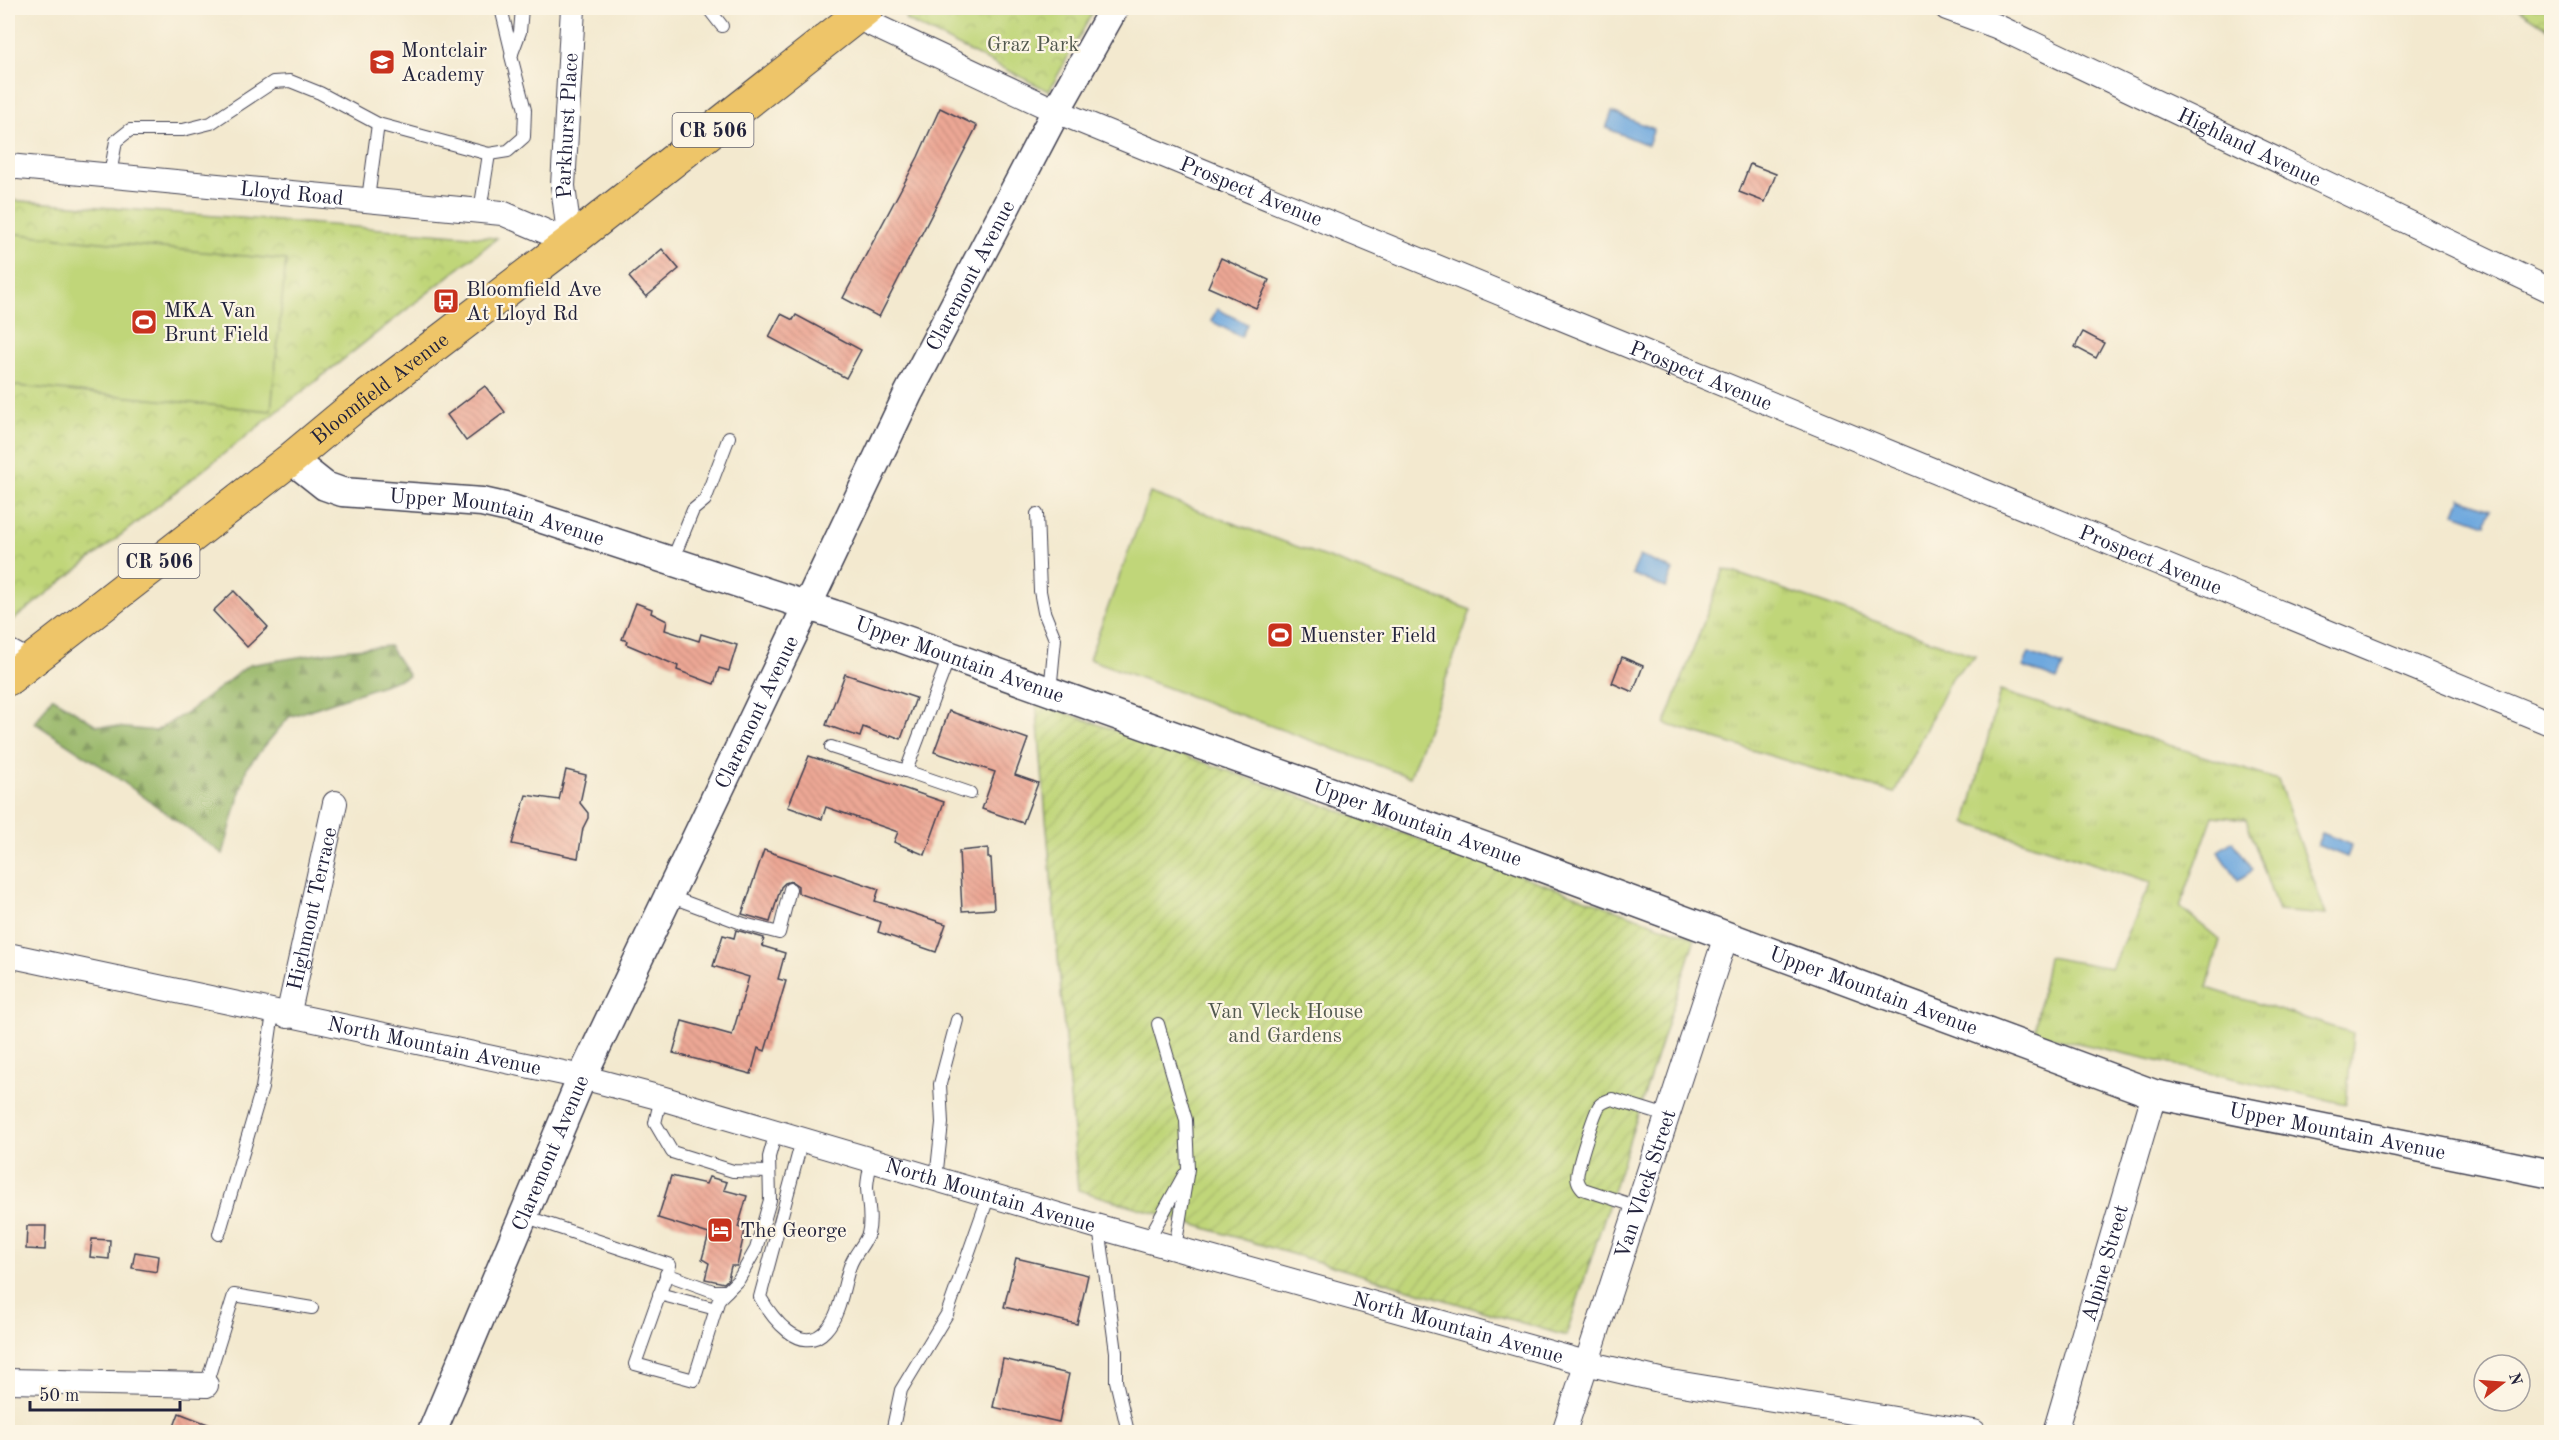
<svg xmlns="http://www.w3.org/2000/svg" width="2559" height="1440" font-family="'Old Standard TT',serif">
  <defs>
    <pattern id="grass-tufts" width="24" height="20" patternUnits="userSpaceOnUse" patternTransform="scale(1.5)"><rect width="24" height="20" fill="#c0d679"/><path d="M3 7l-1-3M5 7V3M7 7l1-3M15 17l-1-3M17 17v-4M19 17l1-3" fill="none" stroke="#a5b76a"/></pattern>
    <pattern id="forest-firs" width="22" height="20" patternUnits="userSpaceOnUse" patternTransform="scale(1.5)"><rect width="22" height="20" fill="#98b769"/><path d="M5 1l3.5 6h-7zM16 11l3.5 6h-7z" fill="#7c9458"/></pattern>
    <pattern id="park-crowns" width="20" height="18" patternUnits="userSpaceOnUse" patternTransform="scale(1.5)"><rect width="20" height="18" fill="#c0d679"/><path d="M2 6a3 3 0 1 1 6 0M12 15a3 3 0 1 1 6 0" fill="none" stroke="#a5b76a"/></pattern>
    <pattern id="garden-furrows" width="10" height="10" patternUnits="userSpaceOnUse" patternTransform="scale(1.5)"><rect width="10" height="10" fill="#c0d679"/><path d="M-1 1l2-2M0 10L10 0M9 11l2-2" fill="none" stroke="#a5b76a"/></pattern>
    <pattern id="building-back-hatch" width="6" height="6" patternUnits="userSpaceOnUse" patternTransform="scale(1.5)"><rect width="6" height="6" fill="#eca794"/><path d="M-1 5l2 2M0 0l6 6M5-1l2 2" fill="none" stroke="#ca8f80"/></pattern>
  </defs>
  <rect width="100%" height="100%" fill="#fcf5e5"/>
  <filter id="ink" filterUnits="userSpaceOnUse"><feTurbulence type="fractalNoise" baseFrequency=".0167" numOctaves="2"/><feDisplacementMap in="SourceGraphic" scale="12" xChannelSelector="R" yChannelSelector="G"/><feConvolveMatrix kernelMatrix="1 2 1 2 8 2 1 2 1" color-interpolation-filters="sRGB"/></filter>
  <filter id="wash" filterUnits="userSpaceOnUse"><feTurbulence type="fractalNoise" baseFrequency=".008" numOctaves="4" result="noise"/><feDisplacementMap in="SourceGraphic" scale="24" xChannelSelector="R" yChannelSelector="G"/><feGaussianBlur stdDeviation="1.35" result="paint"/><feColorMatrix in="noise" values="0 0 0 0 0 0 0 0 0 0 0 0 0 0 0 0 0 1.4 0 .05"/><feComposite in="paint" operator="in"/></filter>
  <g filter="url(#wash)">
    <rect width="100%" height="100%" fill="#f3e9cf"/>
    <g fill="url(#grass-tufts)" stroke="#717c5a" stroke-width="1.5">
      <polygon points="1724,569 1976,656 1951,678 1894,793 1665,724"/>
      <polygon points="2000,691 2278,780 2326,915 2278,911 2246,819 2213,816 2180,907 2220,940 2207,988 2353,1033 2346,1104 2034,1033 2048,957 2111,968 2151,882 1966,823"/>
    </g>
    <polygon fill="url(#forest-firs)" stroke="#5d6c52" stroke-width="1.5" points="389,646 409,676 289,717 247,767 223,854 101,766 35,723 52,697 96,725 156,731 189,711 249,665 342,650"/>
    <g fill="url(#park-crowns)" stroke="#717c5a" stroke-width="1.5">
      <polygon points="907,8 1095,8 1049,91 906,20 904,10"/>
      <polygon points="2517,8 2551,8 2551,30"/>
      <polygon points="8,200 497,238 12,621 8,618"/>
    </g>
    <polygon fill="url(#garden-furrows)" stroke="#717c5a" stroke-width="1.5" points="1036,702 1695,938 1566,1336 1078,1190"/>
    <g fill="#c0d679" stroke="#717c5a" stroke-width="1.5">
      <polygon points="8,233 286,260 271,411 8,385"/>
      <polygon points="1150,493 1471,610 1410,777 1089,659"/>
    </g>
    <g fill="#6ea8de" stroke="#48658c" stroke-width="1.5">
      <polygon points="1612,112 1654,129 1648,145 1606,128"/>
      <polygon points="1217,309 1247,324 1241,337 1211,321"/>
      <polygon points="2461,498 2491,509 2486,524 2455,513"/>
      <polygon points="1640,556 1673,570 1666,588 1632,574"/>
      <polygon points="2029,653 2063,666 2057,680 2023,667"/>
      <polygon points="2322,833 2352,845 2347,857 2317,845"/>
      <polygon points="2233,841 2253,870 2238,880 2218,851"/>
    </g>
    <g id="blocks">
      <g fill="url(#building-back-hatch)">
        <polygon points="940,108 977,126 879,317 843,298 918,157"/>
        <polygon points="1750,164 1776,174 1765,202 1739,192"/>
        <polygon points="662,249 679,269 646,297 629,277"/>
        <polygon points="1221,258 1269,280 1256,308 1208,287"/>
        <polygon points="781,314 793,320 796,315 861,350 846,378 769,337"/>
        <polygon points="2083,332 2104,343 2096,358 2075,347"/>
        <polygon points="485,386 505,412 466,441 447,415"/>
        <polygon points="234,591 268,627 247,647 213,611"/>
        <polygon points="636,603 652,609 651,613 667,621 665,630 699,641 701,634 737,645 729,671 719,668 714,684 677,670 678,666 626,644 627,641 622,639"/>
        <polygon points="1622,657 1643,666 1633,692 1612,683"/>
        <polygon points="845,674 916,698 901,739 891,735 890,737 863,727 860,737 826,725"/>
        <polygon points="949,711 1028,739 1015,775 1038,783 1023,823 982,809 995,772 934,752"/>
        <polygon points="809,756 944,802 925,855 894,842 898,832 826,807 822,819 788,807"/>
        <polygon points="566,770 586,775 580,803 588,813 588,818 583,828 578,858 512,844 526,795 559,800"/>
        <polygon points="988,848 988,858 991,858 994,909 962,911 959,851"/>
        <polygon points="764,850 879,889 875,901 946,924 936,952 878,932 881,922 798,893 798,886 791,881 785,883 781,887 770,922 742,914"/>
        <polygon points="736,930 764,938 762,946 785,953 778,979 786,981 765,1051 758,1048 751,1074 673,1053 682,1021 732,1035 749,977 713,966 723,935 734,938"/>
        <polygon points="671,1176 706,1184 709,1177 727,1182 724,1190 747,1196 738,1227 745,1230 737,1266 731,1266 728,1279 724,1283 705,1279 709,1263 702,1259 709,1234 658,1218"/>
        <polygon points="27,1226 46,1226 45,1250 26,1249"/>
        <polygon points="92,1239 110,1240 109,1259 90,1257"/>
        <polygon points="135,1252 159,1256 157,1272 132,1268"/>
        <polygon points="1016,1258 1088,1275 1077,1324 1004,1307"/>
        <polygon points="1003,1359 1069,1374 1059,1422 993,1407"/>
        <polygon points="179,1413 226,1431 226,1432 172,1432"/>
      </g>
    </g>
  </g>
  <g filter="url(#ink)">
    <use href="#blocks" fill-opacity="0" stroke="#414051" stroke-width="1.5"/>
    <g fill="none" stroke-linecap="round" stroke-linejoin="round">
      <defs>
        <g id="service">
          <polyline points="501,8 512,54"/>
          <polyline points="708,8 722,26"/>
          <polyline points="110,175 116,141 130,130 183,130 211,123 273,82 290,81 320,93 378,124 489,154 508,151 524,137 525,110 511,56 520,32 522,8"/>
          <polyline points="368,199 378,124"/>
          <polyline points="480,211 489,154"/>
          <polyline points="1037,514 1040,591 1044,612 1055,639 1050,692"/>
          <polyline points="672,561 693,510 705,500 729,437"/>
          <polyline points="949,657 906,771 970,793"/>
          <polyline points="831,747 906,771"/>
          <polyline points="669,896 744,924 779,933 790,889"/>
          <polyline points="1158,1024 1186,1120 1188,1169 1175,1248"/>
          <polyline points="661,1098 655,1123 672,1152 733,1171 769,1172"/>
          <path d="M 802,1140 L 760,1297 C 771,1316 801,1358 826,1330 C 841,1314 843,1285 850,1266 C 854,1254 864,1245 868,1234 C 872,1219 868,1203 867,1188 C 867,1179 870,1169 871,1161"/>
          <polyline points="936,1179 942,1123 940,1084 957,1020"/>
          <path d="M 1638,1207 L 1583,1189 C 1578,1184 1576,1178 1578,1171 C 1580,1159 1593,1117 1599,1106 C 1602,1102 1607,1101 1612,1099 L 1667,1116"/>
          <polyline points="524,1216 670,1265 635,1364 694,1380 719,1299 739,1279 756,1249 770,1200 769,1157 776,1132"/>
          <polyline points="1099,1227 1116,1352 1116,1381 1128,1432"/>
          <polyline points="219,1234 262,1088 273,1013"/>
          <polyline points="1148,1240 1184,1175"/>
          <polyline points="666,1274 713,1291 727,1291"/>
          <polyline points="659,1294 716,1309"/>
          <polyline points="206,1385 234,1295 312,1308"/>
          <polyline points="892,1432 901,1390 947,1314 989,1195"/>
        </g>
        <g id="minor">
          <path id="s1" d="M 1947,8 L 1996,26 L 2552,291"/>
          <path id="s2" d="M 856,17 L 1056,111 L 2552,724"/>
          <path id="s3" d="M 8,166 L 502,213 L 570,242 L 563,186 L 573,8"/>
          <polyline points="8,651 28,662"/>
          <path id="s4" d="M 8,955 L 582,1077 L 661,1098 L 1099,1227 L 1586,1363 L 1664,1381 L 1974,1432"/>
          <path id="s5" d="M 288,1016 L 335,803"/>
          <polyline points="8,1381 206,1385"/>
          <path id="s6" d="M 1564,1432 L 1726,936"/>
          <path id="s7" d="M 2055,1432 L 2154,1094"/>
        </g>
        <g id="tertiary">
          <path id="s8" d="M 291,459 L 325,486 L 342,492 L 482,502 L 509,508 L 833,614 L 1489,848 L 2154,1094 L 2552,1174"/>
          <path id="s9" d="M 432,1432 L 582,1077 L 818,583 L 908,394 L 1056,111 L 1114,8"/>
        </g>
        <g id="primary">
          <path id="s10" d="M 8,679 L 291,459 L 351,409 L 570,242 L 867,8"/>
        </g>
      </defs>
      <use href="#service" stroke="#414051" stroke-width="14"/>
      <use href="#minor" stroke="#414051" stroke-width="26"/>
      <use href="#tertiary" stroke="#414051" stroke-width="31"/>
      <use href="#primary" stroke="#414051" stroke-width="35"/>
      <use href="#service" stroke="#fff" stroke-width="12"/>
      <use href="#minor" stroke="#fff" stroke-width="24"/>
      <use href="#tertiary" stroke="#fff" stroke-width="28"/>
      <use href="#primary" stroke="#eec569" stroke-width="33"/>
    </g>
  </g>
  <defs>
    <symbol id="school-square" viewBox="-11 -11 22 22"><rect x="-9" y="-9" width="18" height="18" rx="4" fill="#c8321e" stroke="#fcf5e5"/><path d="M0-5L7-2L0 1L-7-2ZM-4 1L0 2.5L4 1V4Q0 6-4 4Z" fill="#fff"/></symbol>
    <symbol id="bus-square" viewBox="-11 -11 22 22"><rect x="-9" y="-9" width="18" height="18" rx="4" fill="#c8321e" stroke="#fcf5e5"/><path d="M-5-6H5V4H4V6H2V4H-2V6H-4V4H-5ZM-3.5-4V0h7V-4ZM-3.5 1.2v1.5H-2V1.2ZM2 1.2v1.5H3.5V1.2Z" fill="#fff"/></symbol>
    <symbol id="stadium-square" viewBox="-11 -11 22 22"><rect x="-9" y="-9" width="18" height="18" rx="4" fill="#c8321e" stroke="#fcf5e5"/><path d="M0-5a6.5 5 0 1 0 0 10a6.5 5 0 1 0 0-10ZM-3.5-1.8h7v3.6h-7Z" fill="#fff"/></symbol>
    <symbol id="hotel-square" viewBox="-11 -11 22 22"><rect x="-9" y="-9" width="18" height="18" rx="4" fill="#c8321e" stroke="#fcf5e5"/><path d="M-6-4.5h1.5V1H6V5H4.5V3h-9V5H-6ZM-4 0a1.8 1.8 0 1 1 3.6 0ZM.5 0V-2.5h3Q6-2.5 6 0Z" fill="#fff"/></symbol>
  </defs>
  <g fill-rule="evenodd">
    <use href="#school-square" x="367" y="47" width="30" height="30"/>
    <use href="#bus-square" x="431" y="286" width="30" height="30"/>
    <use href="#stadium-square" x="129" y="307" width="30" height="30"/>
    <use href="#stadium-square" x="1265" y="620" width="30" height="30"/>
    <use href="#hotel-square" x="705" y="1215" width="30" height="30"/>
  </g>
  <g text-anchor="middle" stroke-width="4.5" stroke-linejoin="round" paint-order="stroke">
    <g fill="#fcf5e5" stroke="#63616e" stroke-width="1.5">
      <rect x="672.5" y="113" width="81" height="34" rx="4.5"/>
      <rect x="118.5" y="544" width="81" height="34" rx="4.5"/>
    </g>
    <g font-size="20" font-weight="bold" fill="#22223b">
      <text x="713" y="137">CR 506</text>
      <text x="159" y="568">CR 506</text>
    </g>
    <g font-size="21" fill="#51584e" stroke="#fcf5e5">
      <text x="1033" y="51">Graz Park</text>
      <text x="1285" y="1018">Van Vleck House<tspan x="1285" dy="24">and Gardens</tspan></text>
    </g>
    <g font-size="21" fill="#22223b" stroke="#fcf5e5" text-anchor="start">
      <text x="401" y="57">Montclair<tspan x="401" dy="24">Academy</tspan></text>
      <text x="466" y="296">Bloomfield Ave<tspan x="466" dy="24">At Lloyd Rd</tspan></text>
      <text x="164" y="317">MKA Van<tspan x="164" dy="24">Brunt Field</tspan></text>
      <text x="1300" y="642">Muenster Field</text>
      <text x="740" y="1237">The George</text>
    </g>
    <g font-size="21" fill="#22223b" stroke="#fcf5e5">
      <text dy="7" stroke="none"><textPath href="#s3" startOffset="687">Parkhurst Place</textPath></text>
      <text dy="7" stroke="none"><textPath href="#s1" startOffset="333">Highland Avenue</textPath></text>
      <text dy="7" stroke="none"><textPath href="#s2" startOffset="432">Prospect Avenue</textPath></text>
      <text dy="7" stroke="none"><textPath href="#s3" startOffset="285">Lloyd Road</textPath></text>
      <text dy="7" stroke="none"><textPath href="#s9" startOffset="1276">Claremont Avenue</textPath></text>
      <text dy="7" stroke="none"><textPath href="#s2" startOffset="918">Prospect Avenue</textPath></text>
      <text dy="7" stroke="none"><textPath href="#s10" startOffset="472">Bloomfield Avenue</textPath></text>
      <text dy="7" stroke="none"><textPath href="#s8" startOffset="219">Upper Mountain Avenue</textPath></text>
      <text dy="7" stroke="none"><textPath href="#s2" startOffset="1404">Prospect Avenue</textPath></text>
      <text dy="7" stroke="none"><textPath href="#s8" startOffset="705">Upper Mountain Avenue</textPath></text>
      <text dy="7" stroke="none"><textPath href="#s9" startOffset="790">Claremont Avenue</textPath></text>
      <text dy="7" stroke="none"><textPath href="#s8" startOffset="1191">Upper Mountain Avenue</textPath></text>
      <text dy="7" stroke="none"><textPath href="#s5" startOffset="110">Highmont Terrace</textPath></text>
      <text dy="7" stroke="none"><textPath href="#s8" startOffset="1677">Upper Mountain Avenue</textPath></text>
      <text dy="7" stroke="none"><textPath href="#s4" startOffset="436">North Mountain Avenue</textPath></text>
      <text dy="7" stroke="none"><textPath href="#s8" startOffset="2163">Upper Mountain Avenue</textPath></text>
      <text dy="7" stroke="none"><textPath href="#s9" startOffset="303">Claremont Avenue</textPath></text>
      <text dy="7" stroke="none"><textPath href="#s6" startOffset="261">Van Vleck Street</textPath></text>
      <text dy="7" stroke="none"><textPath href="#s4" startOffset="1012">North Mountain Avenue</textPath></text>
      <text dy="7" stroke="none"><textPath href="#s7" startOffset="176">Alpine Street</textPath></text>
      <text dy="7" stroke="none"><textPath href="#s4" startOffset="1498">North Mountain Avenue</textPath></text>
    </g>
  </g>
  <rect width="2559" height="1440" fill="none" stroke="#fcf5e5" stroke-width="30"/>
  <g transform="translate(2502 1383) rotate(73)"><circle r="28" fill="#fcf5e5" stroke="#a5a1a1" stroke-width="1.5"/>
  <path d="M0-4.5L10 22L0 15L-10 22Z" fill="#c8321e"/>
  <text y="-9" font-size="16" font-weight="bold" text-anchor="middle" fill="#22223b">N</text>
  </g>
  <path d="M30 1401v9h150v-9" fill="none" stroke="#22223b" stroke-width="3"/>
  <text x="39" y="1401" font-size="18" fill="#22223b" stroke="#fcf5e5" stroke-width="4.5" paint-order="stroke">50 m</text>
</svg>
